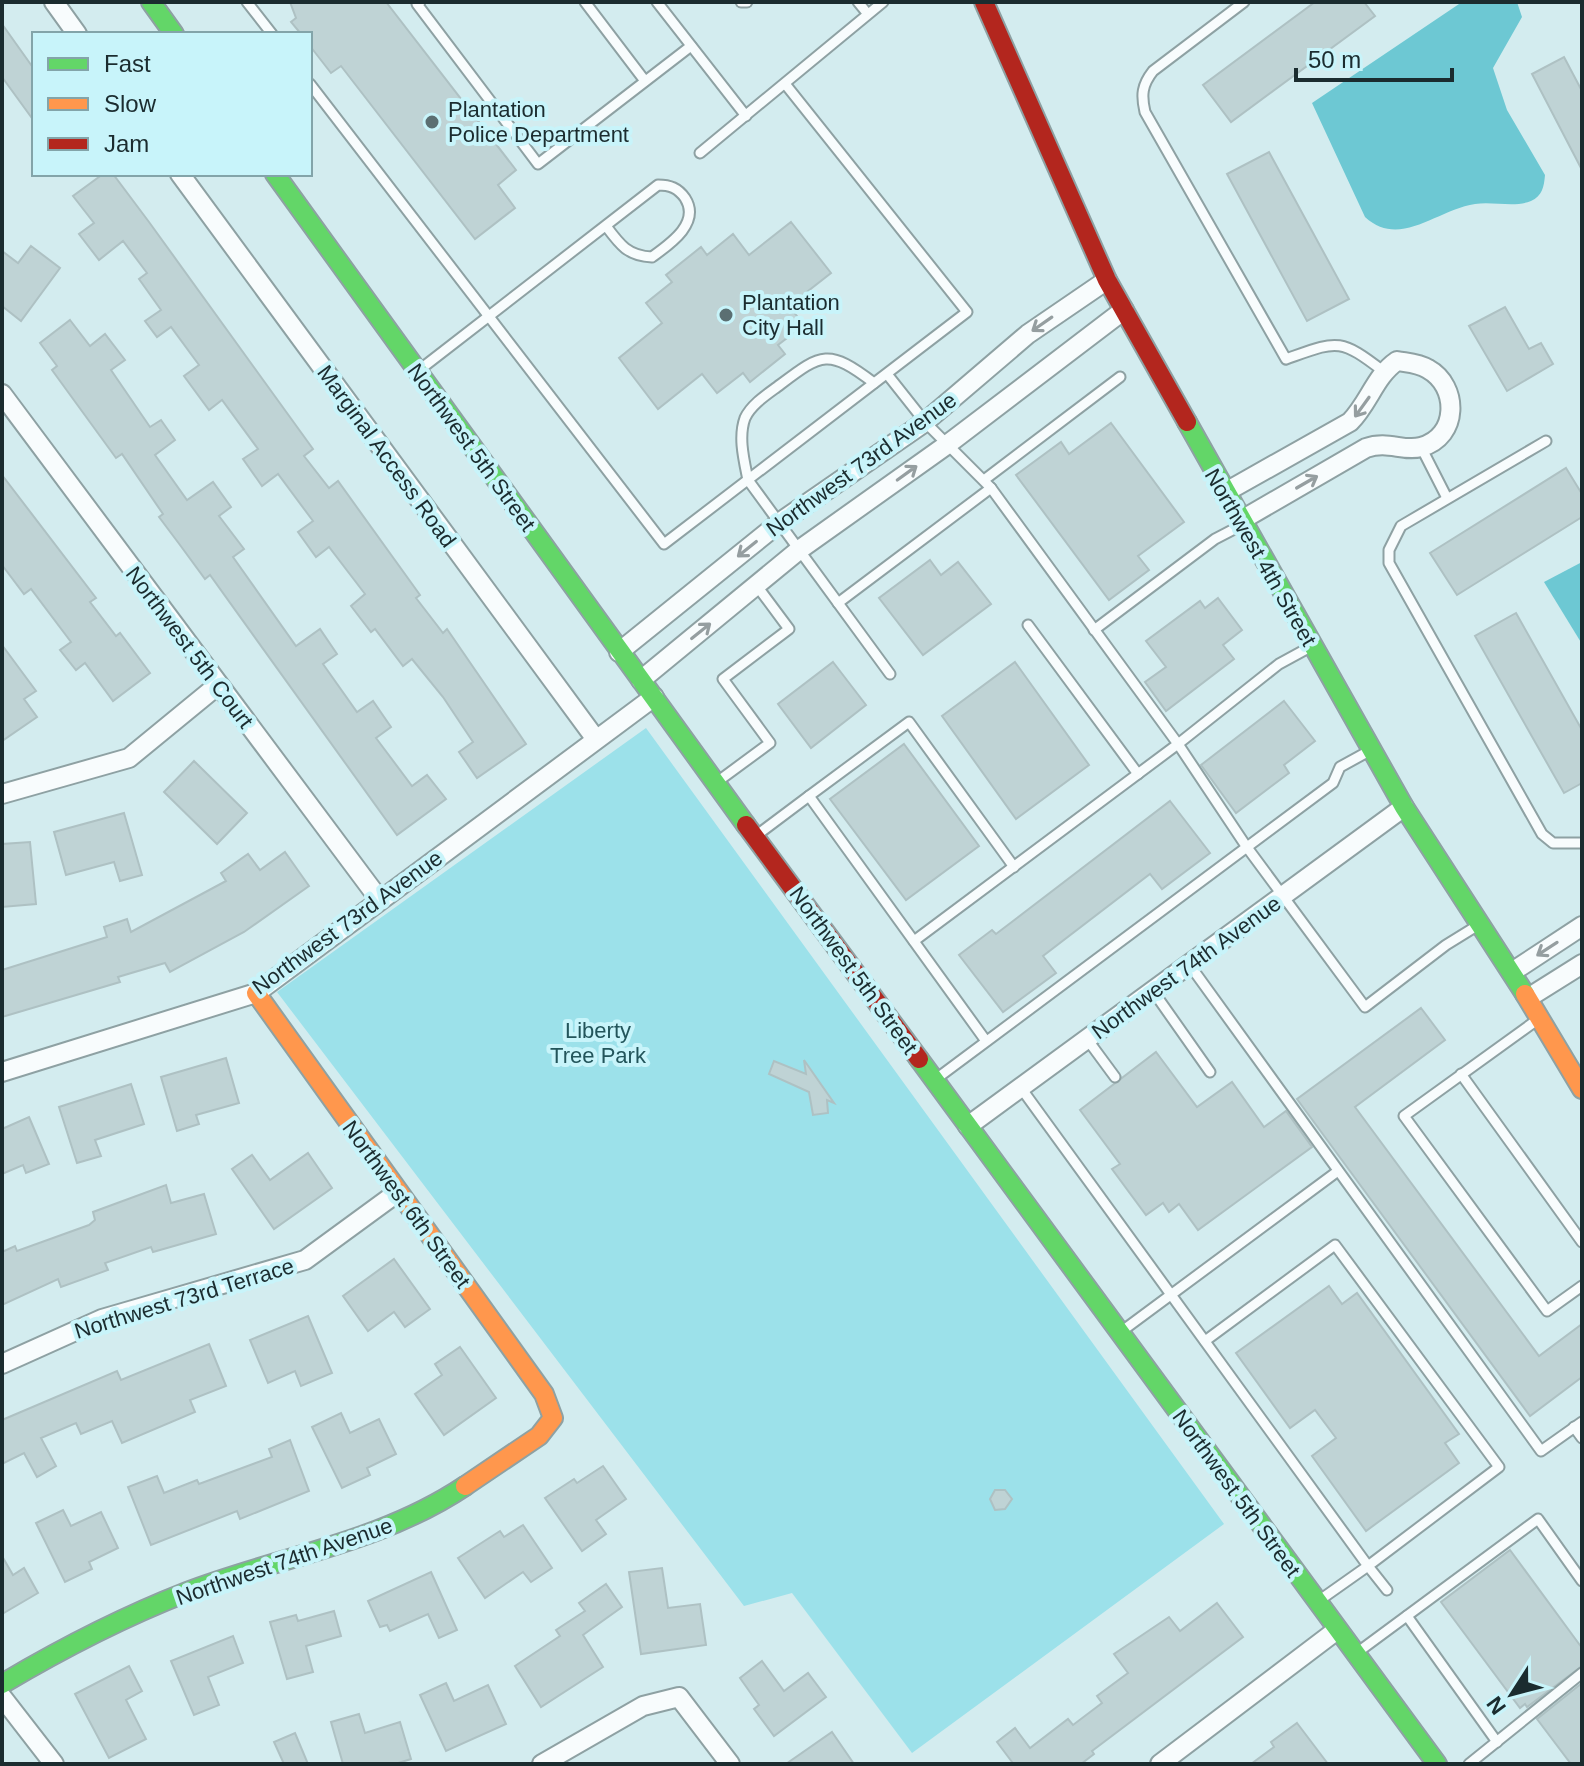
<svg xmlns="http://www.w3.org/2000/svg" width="1584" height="1766" font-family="Arial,sans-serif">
  <rect width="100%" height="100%" fill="#d3ecef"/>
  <polygon fill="#9ce1ea" points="646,728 1224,1524 912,1753 792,1593 744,1606 277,992"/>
  <g fill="#6dc8d3">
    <path d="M 1462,2 L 1517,2 L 1522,17 L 1493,68 L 1507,110 L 1545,175 C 1544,187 1542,196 1531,201 C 1514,208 1493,201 1475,204 C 1436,210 1400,249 1365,217 L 1312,103 Z"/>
    <polygon points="1582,562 1582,644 1544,582"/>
  </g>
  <g fill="#bfd3d5" stroke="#aec1c3" stroke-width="2">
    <polygon points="290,2 386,2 516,170 498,185 515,208 475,239 341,66 331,73 310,46 310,34 301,34 291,22 296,18"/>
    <polygon points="1315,2 1364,2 1375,16 1231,122 1203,85"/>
    <polygon points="2,24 34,69 34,121 2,77"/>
    <polygon points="1564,57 1582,91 1582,170 1532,74"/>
    <polygon points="1269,152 1349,299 1307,321 1227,174"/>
    <polygon points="103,174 113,174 149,222 313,449 304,456 329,488 338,481 420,595 416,598 443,633 447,629 526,744 477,778 459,752 473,742 443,697 412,659 403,666 375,629 371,632 351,606 365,594 329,547 316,557 298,532 313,521 278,474 262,486 243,459 258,449 222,400 209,410 184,376 199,365 171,327 157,337 145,321 161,310 139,279 147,273 123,241 99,260 79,234 94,223 73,196"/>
    <polygon points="791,222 831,273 789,306 804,325 778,345 785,354 750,382 743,373 717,393 702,374 658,409 619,358 662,323 646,303 672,282 666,275 701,247 707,255 733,234 749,255"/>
    <polygon points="31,246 60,268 21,321 2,306 2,251 18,263"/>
    <polygon points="1505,307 1529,349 1541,343 1553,364 1507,391 1469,326"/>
    <polygon points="70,320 90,346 105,334 125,360 111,370 150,427 161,420 175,440 155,455 187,500 213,482 231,507 219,516 244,549 233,557 296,646 320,629 337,654 323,664 357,712 373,701 391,727 376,738 412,786 427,775 446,799 397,835 210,575 205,579 180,545 159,517 163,514 122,454 116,458 52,370 57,366 40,343"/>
    <polygon points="1111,423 1184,522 1138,556 1149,570 1109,600 1016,475 1061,442 1069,454"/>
    <polygon points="1566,468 1582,494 1582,517 1457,595 1430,553"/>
    <polygon points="2,475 96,598 90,602 116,636 120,633 150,673 113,701 85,663 76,670 60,650 71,642 31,589 24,594 2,565"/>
    <polygon points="930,560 941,575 958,562 991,604 923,655 879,598"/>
    <polygon points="1218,598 1242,630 1223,645 1234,659 1166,711 1145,682 1166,667 1146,641 1200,601 1205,608"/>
    <polygon points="1516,613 1582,730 1582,783 1564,793 1475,636"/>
    <polygon points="2,645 36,691 24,699 37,717 2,741"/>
    <polygon points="833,662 866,705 811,748 778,704"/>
    <polygon points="1015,662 1089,765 1016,819 942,716"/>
    <polygon points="1284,701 1315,741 1284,765 1289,773 1236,813 1201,765"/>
    <polygon points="904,744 979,846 906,900 830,799"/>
    <polygon points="194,761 247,813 217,844 164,792"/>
    <polygon points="1170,801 1210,853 1162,889 1150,874 1043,956 1056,973 1003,1012 959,955 992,930 996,934"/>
    <polygon points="124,813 142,875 120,881 114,862 66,875 54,832"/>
    <polygon points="30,842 36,904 2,907 2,844"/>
    <polygon points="285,852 309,886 244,932 170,972 165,963 118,977 120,982 2,1017 2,970 107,937 104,927 127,919 131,932 226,881 221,873 248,854 260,870"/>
    <polygon points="1421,1008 1445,1040 1355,1107 1539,1356 1582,1324 1582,1377 1530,1416 1297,1099"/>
    <polygon points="1156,1052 1197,1107 1232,1082 1264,1127 1286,1111 1312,1147 1198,1230 1179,1204 1169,1212 1163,1203 1146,1215 1112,1169 1120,1164 1080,1110"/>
    <polygon points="226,1058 239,1103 196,1115 199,1124 177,1131 161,1077"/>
    <polygon points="804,1060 834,1103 827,1100 828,1113 813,1115 809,1092 769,1074 774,1061 806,1074"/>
    <polygon points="131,1084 144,1124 95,1140 101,1156 77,1163 59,1107"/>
    <polygon points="29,1117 49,1164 26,1173 23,1165 2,1174 2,1129"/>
    <polygon points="308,1153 332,1188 274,1229 232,1169 252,1155 270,1180"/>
    <polygon points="166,1185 171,1203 204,1194 216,1234 153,1252 151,1247 105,1263 108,1270 61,1287 58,1279 2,1305 2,1252 15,1246 17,1251 89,1225 95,1220 93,1212"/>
    <polygon points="394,1259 430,1309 405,1327 394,1312 368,1331 343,1296"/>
    <polygon points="1329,1286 1342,1304 1357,1293 1459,1434 1445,1443 1459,1463 1366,1531 1312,1456 1336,1438 1315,1410 1290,1428 1236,1353"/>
    <polygon points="308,1316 332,1373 301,1386 295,1371 268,1383 250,1340"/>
    <polygon points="209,1344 226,1386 190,1400 195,1412 122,1443 112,1421 81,1434 76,1423 41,1438 56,1466 37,1477 24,1453 2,1464 2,1420 117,1371 121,1380"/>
    <polygon points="460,1347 496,1398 444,1435 415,1394 442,1375 435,1364"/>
    <polygon points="341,1413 350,1433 379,1419 396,1454 367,1468 370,1475 342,1488 312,1427"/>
    <polygon points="290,1440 309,1491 240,1519 237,1511 151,1545 128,1487 157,1476 164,1493 197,1480 199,1484 272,1457 269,1449"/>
    <polygon points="603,1466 626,1499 596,1520 606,1534 582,1551 545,1498 574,1479 577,1483"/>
    <polygon points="995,1490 1005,1490 1012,1499 1005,1509 995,1510 990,1499"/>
    <polygon points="63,1510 71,1526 101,1512 118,1548 89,1562 92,1569 65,1582 36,1523"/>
    <polygon points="523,1525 552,1568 531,1582 523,1572 485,1598 458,1558 500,1531 504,1537"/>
    <polygon points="1510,1550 1582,1648 1582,1666 1527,1707 1525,1704 1520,1708 1441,1602"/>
    <polygon points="2,1556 13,1575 24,1568 38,1593 2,1614"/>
    <polygon points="662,1568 668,1608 700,1604 706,1645 641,1654 629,1572"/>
    <polygon points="431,1572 457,1630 439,1638 428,1614 390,1631 387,1625 380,1627 368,1601"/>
    <polygon points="606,1584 622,1607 583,1635 603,1667 541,1707 515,1666 560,1636 556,1630 585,1611 579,1603"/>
    <polygon points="1217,1603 1243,1637 1092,1751 1094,1754 1081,1764 1009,1764 1012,1762 997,1742 1015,1728 1030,1748 1068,1719 1073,1725 1102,1703 1097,1696 1128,1673 1114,1654 1169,1617 1180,1631"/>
    <polygon points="334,1611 341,1636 306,1646 313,1672 287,1679 270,1622 296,1615 298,1621"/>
    <polygon points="233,1636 243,1663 208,1677 219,1705 194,1715 171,1661"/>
    <polygon points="762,1661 784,1691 808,1673 826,1697 774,1736 754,1709 759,1705 740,1678"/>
    <polygon points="129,1666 142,1691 126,1700 146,1739 109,1758 75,1694"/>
    <polygon points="446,1683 454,1701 488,1685 506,1724 446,1751 420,1695"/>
    <polygon points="1582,1683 1582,1764 1571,1764 1537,1719"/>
    <polygon points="359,1714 365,1733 400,1722 411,1759 395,1764 343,1764 331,1722"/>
    <polygon points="1297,1723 1328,1764 1251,1764 1274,1747 1271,1742"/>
    <polygon points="832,1732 854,1764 786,1764"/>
    <polygon points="295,1733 308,1764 284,1764 274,1742"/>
  </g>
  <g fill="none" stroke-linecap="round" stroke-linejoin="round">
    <defs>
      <g id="lane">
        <polyline points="247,2 272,34"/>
        <polyline points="420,2 417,4 538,164 691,46"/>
        <polyline points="585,2 645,81"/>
        <polyline points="657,2 746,116"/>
        <polyline points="741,2 747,2"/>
        <polyline points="858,2 867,13"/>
        <path d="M 1244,2 L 1153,71 C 1142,85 1141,95 1145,112 L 1286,359 C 1337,341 1339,337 1383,371"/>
        <polyline points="310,84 664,544 967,312 786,85"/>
        <polyline points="700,153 883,2"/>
        <path d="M 418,371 L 658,185 C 670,185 678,188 685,198 C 701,223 670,244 652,257 C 628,256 620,245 606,226"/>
        <path d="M 874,383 C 827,347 821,354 777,387 C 766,395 751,405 745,418 C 738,437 744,460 748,480 L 890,674"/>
        <polyline points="1546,441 1401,526 1389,550 1389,563 1542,834 1553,843 1582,843"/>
        <polyline points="1421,447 1447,498"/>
        <polyline points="984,480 1120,377"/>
        <polyline points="838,603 991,488 925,422 887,374"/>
        <polyline points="1028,625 1138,774"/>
        <polyline points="1094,630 1215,539 1242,525"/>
        <polyline points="1312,646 1279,664 1178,744 1246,846 1365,1007 1446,945 1480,924"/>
        <polyline points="717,782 770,743 723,679 789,629 757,586"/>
        <polyline points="757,835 809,796"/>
        <polyline points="914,941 1178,744 991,488"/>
        <polyline points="1189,964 1541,1451 1582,1422"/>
        <polyline points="1153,991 1210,1072"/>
        <polyline points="1537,1020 1404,1116 1547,1311 1582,1286"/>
        <polyline points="1087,1039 1115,1077"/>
        <polyline points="986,1041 809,796 909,722 1014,867"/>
        <polyline points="1461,1074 1582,1242"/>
        <polyline points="936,1079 1333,783 1340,767 1371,750"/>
        <polyline points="1021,1088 1368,1566 1317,1602"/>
        <polyline points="1122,1331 1338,1171"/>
        <polyline points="1205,1341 1335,1245 1499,1467 1368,1566 1387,1590"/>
        <polyline points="1574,1427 1582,1438"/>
        <polyline points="1407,1616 1497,1742"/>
        <polyline points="1358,1652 1538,1519 1582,1581"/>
        <polyline points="1469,1764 1582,1673"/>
      </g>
      <g id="street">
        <polyline points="54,2 77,34"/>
        <polyline points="180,174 595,738"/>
        <polyline points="2,394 379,899"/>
        <path d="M 1224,493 L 1350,422 C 1369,403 1375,376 1397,361 C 1408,363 1418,363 1428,369 C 1459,386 1459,437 1421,447 C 1403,452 1388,440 1366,448 L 1240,521"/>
        <polyline points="619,652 779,523 925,422 1028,334 1107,280"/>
        <polyline points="641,680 799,550 948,444 1124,310"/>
        <polyline points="2,794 129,758 218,685"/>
        <polyline points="1512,972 1582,926"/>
        <polyline points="1528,998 1582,964"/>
        <polyline points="2,1072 256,993 654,697"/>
        <polyline points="968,1126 1404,807"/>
        <polyline points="2,1364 102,1319 305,1260 398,1192"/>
        <polyline points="2,1697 54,1764"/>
        <polyline points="542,1764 643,1706 679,1697 730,1764"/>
        <polyline points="1160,1764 1337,1630"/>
      </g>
      <g id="fast">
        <polyline points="151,2 174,34"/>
        <polyline points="275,174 746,825"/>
        <polyline points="1187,422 1404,807 1525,994"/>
        <polyline points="919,1059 1437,1764"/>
        <path d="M 2,1684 C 61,1649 123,1617 187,1592 C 281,1556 380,1543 465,1486"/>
      </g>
      <g id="slow">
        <polyline points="256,993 544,1394 553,1418 539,1436 465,1486"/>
        <polyline points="1525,994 1582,1089"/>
      </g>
      <g id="jam">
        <polyline points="984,2 1107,280 1187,422"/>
        <polyline points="746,825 919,1059"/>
      </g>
    </defs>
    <use href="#lane" stroke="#8ea1a3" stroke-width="13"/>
    <use href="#street" stroke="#8ea1a3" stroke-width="22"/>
    <use href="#fast" stroke="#8ea1a3" stroke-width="22"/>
    <use href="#slow" stroke="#8ea1a3" stroke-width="22"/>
    <use href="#jam" stroke="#8ea1a3" stroke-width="22"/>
    <use href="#lane" stroke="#f8fcfd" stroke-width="9"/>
    <use href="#street" stroke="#f8fcfd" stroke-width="18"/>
    <use href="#fast" stroke="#63d668" stroke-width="18"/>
    <use href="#slow" stroke="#ff974d" stroke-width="18"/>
    <use href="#jam" stroke="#b3261e" stroke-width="18"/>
  </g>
  <defs><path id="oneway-shaft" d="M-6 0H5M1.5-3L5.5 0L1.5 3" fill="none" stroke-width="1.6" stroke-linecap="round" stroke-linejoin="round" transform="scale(2)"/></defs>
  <g stroke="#959ea0">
    <use href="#oneway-shaft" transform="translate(1042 324) rotate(145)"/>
    <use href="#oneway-shaft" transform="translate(1362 407) rotate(126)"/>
    <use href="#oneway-shaft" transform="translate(907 473) rotate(-36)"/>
    <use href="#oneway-shaft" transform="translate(1307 482) rotate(-30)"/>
    <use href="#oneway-shaft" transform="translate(747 549) rotate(141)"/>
    <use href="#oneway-shaft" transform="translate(701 631) rotate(-39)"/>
    <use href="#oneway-shaft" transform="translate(1547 949) rotate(147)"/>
  </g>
  <g fill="#5b6f72" stroke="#c8f4fa" stroke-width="3">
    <circle cx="432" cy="122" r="8"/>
    <circle cx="726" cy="315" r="8"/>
  </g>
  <g text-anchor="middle" stroke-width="8" stroke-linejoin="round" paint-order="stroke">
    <g font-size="22" fill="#1b2c2f" stroke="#c8f4fa" text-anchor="start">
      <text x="448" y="117">Plantation<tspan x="448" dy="25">Police Department</tspan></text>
      <text x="742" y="310">Plantation<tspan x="742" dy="25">City Hall</tspan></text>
    </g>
    <g font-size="22" fill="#1b2c2f" stroke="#c8f4fa">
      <text transform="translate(472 447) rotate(54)" y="8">Northwest 5th Street</text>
      <text transform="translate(387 456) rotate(54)" y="8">Marginal Access Road</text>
      <text transform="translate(861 464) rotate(-36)" y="8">Northwest 73rd Avenue</text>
      <text transform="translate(1261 557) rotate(60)" y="8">Northwest 4th Street</text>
      <text transform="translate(190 647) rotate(53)" y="8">Northwest 5th Court</text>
      <text transform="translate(347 922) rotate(-36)" y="8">Northwest 73rd Avenue</text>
      <text transform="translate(1186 967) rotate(-36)" y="8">Northwest 74th Avenue</text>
      <text transform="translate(854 970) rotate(54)" y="8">Northwest 5th Street</text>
      <text transform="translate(407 1204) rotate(54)" y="8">Northwest 6th Street</text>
      <text transform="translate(184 1298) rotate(-17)" y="8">Northwest 73rd Terrace</text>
      <text transform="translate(1237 1493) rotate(54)" y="8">Northwest 5th Street</text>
      <text transform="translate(284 1561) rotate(-19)" y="8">Northwest 74th Avenue</text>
    </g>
    <g font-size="22" fill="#23555b" stroke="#c8f4fa">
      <text x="598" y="1038">Liberty<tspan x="598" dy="25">Tree Park</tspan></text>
    </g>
  </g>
  <rect width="1584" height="1766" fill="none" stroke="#1b2c2f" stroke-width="8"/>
  <rect x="32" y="32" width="280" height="144" fill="#c8f4fa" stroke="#83a4a9" stroke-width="2"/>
  <rect x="48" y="58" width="40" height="12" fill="#63d668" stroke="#83a4a9" stroke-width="2"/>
  <text x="104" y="72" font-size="24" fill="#1b2c2f">Fast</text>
  <rect x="48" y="98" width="40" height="12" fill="#ff974d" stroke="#83a4a9" stroke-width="2"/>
  <text x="104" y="112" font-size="24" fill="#1b2c2f">Slow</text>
  <rect x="48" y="138" width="40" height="12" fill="#b3261e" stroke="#83a4a9" stroke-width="2"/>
  <text x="104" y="152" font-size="24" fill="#1b2c2f">Jam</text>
  <g transform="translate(1512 1694) rotate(234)" stroke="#c8f4fa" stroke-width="6" paint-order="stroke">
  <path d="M0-6L14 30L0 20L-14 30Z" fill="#1b2c2f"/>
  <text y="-12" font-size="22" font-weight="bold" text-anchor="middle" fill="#1b2c2f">N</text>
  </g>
  <path d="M1296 68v12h156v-12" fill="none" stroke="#1b2c2f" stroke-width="4"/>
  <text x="1308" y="68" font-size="24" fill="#1b2c2f" stroke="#c8f4fa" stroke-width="6" paint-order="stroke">50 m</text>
</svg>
